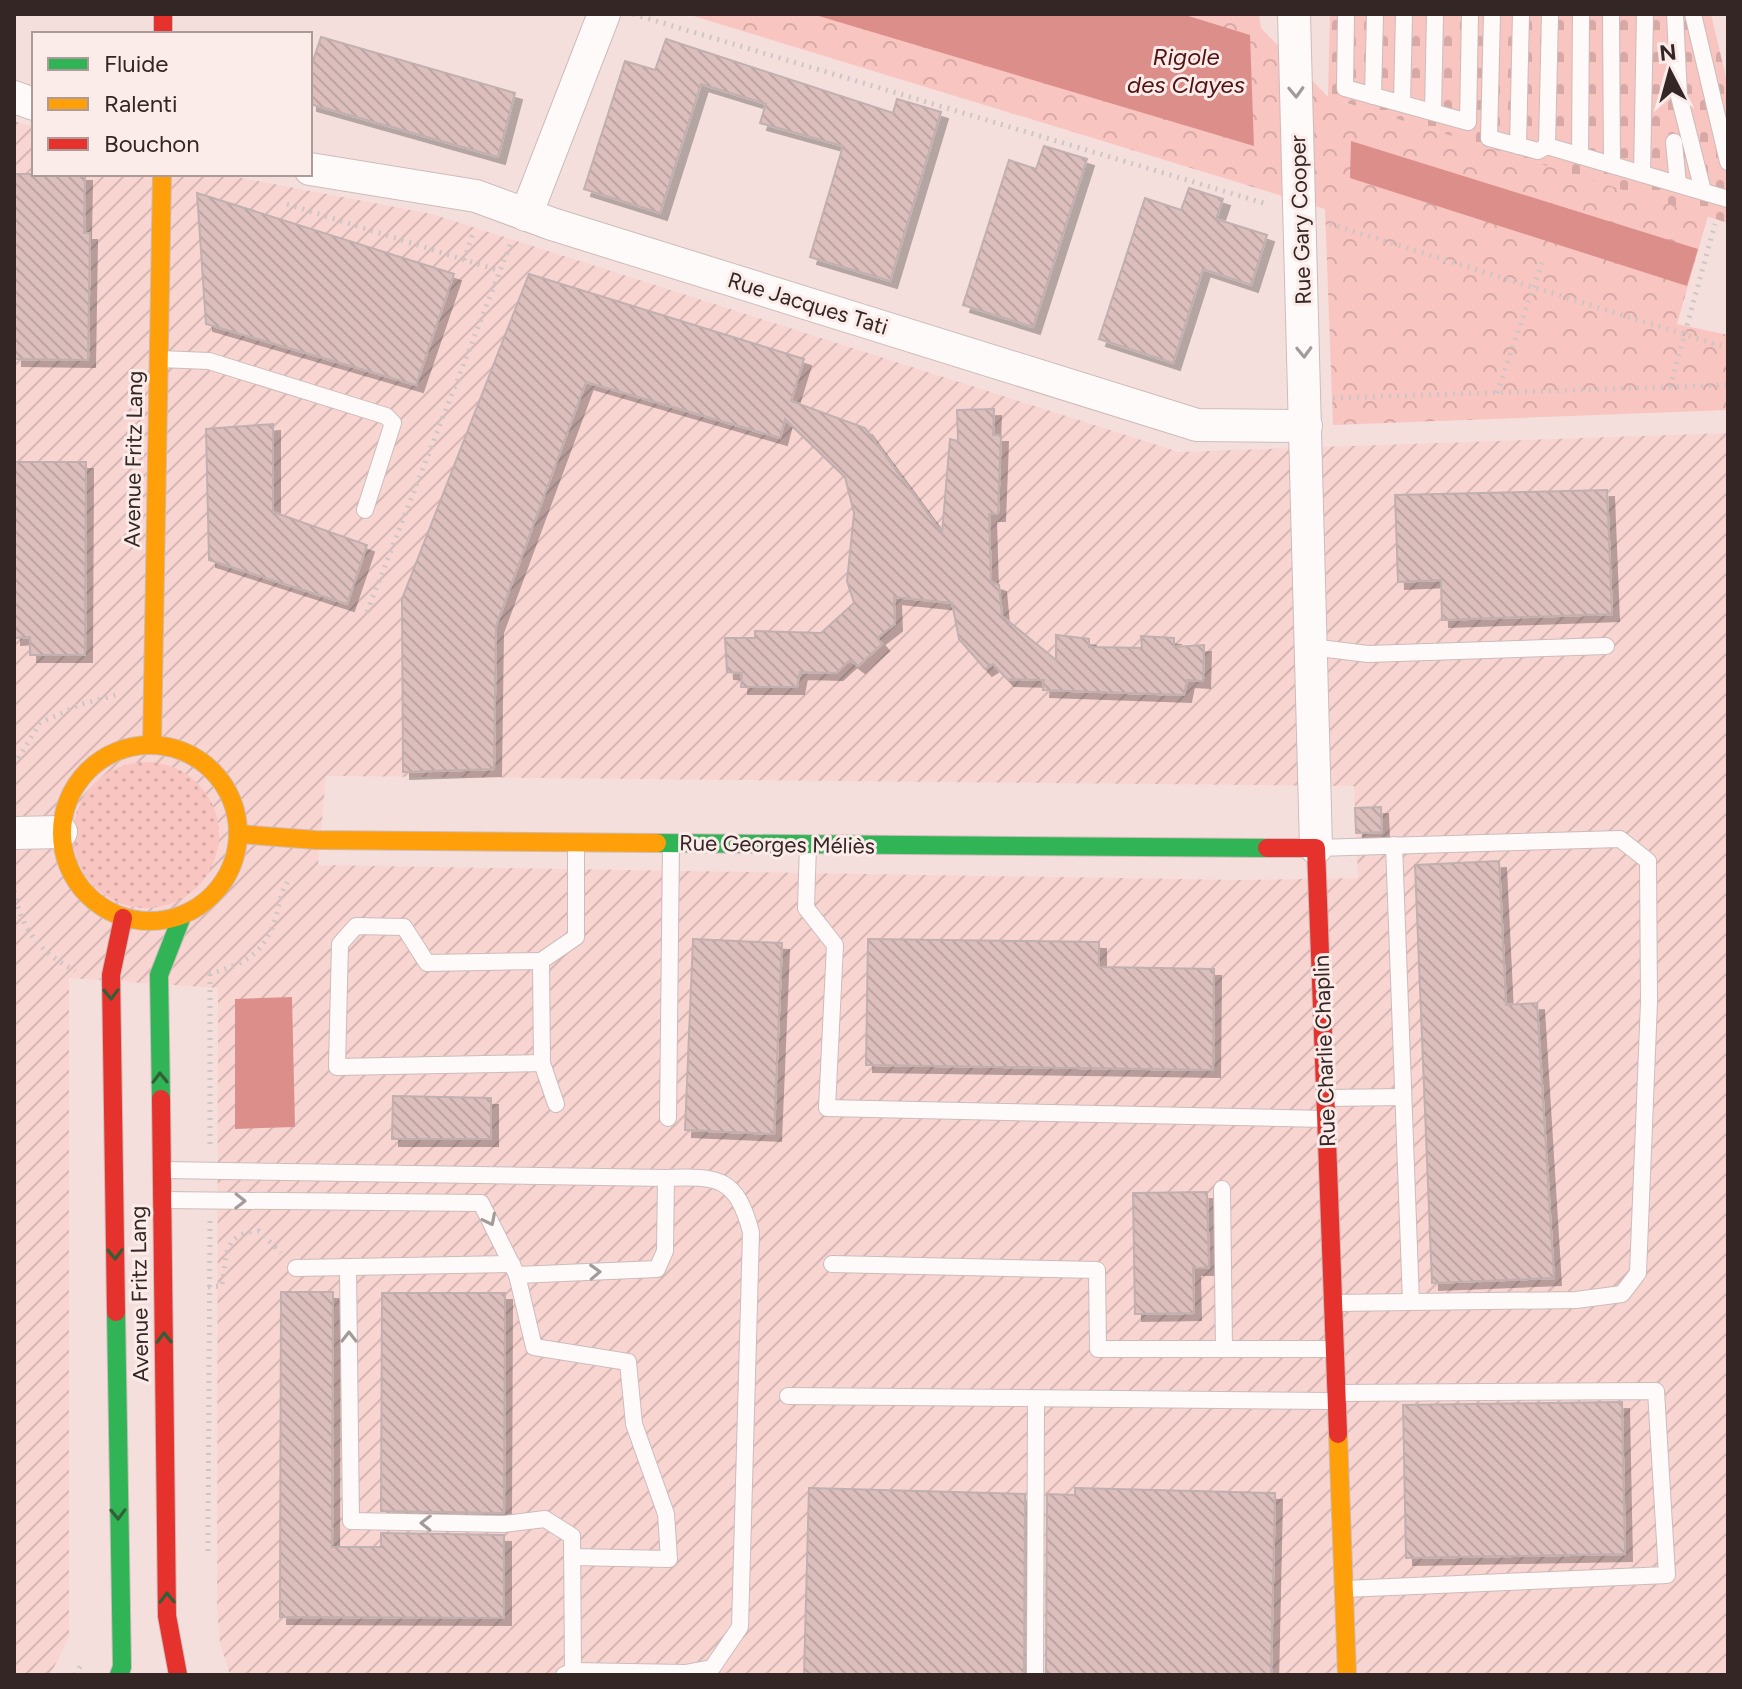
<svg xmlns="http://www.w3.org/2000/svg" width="1742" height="1689" font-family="Figtree,sans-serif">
  <defs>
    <pattern id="industrial-furrows" width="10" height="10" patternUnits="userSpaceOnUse" patternTransform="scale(2)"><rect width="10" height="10" fill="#f9d5d2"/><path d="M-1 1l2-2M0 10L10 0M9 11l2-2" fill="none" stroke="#d6b7b4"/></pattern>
    <pattern id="grass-dots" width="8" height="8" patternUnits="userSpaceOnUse" patternTransform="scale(2)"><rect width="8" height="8" fill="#f9c5c1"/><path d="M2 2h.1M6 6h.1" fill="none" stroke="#d6a9a6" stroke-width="1.8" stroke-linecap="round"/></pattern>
    <pattern id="forest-crowns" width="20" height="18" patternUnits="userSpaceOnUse" patternTransform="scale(2)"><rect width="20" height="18" fill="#f9c5c1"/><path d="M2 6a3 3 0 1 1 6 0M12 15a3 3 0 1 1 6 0" fill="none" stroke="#d6a9a6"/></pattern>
    <pattern id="cemetery-stones" width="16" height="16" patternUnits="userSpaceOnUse" patternTransform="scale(2)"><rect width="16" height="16" fill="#f9c5c1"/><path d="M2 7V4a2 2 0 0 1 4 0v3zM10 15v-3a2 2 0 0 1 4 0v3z" fill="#d6a9a6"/></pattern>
    <pattern id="building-back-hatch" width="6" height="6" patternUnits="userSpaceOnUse" patternTransform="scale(2)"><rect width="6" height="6" fill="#dcbfbd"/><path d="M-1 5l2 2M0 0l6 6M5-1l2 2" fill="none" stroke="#bda4a2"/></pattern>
    <filter id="shadow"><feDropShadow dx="7" dy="7" stdDeviation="0" flood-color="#0004"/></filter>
  </defs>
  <rect width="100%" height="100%" fill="#f5dfdd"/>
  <path fill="url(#industrial-furrows)" fill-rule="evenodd" d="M 14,121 L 34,127 L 34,174 L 221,174 L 432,214 L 1179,452 L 1728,433 L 1728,1675 L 230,1675 L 220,1643 L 217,1609 L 218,988 L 69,978 L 69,1638 L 50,1675 L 14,1675 ZM 326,776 L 1354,786 L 1358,878 L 1239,880 L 318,865 Z"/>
  <circle fill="url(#grass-dots)" cx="146" cy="835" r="73"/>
  <polygon fill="url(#forest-crowns)" points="687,14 1259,14 1261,28 1328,97 1708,216 1677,324 1728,335 1728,410 1333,425 1325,209"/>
  <polygon fill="url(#cemetery-stones)" points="1330,14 1711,14 1728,86 1728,223 1328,97"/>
  <g fill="#dc8f8a">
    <polygon points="812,14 1182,14 1250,35 1254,146"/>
    <polygon points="1351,141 1698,249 1687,286 1350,178"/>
    <polygon points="292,997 295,1127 235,1129 235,999"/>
  </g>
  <g fill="url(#building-back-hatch)" stroke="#c1b0af" stroke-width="2" filter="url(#shadow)">
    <polygon points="321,37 515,93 498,157 310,104 310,70"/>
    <polygon points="666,39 893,113 897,99 941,112 890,281 810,257 843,146 760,123 766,104 701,84 660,213 584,189 625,61 655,70"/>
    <polygon points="1044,146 1087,159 1033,327 963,305 1009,160 1036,169"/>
    <polygon points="14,174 85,174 84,233 90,233 88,360 15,359"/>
    <polygon points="1189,188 1223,199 1216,219 1267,235 1251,285 1203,269 1173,363 1099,339 1145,198 1181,210"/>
    <polygon points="197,193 454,274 416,385 206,324"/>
    <polygon points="529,274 804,359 791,401 865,428 942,533 950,439 958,441 957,410 994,409 993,435 1001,435 998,514 989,514 991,582 999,585 1002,616 1056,660 1056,635 1089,639 1089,647 1142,648 1141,636 1174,638 1174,647 1204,645 1203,681 1187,680 1184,695 1043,690 1044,680 1007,679 993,664 985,669 959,639 952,603 894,597 895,624 877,638 882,644 858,666 850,660 836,673 800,672 797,687 741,687 742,673 727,672 725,638 755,638 755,631 821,633 854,603 847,581 854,513 845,477 785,419 780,438 586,382 496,626 494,769 403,772 402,599"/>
    <polygon points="273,424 273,512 367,545 347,604 209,560 206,429"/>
    <polygon points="14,462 86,462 85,655 30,655 30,637 14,638"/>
    <polygon points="1607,490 1612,614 1442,620 1441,580 1398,582 1395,495"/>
    <polygon points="1381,807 1382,832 1356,833 1355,808"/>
    <polygon points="1499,861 1506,1005 1537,1003 1554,1278 1432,1283 1415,865"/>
    <polygon points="693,939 782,943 774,1134 685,1130"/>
    <polygon points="868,939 1099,942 1099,967 1214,969 1213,1070 866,1065"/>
    <polygon points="393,1096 491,1098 491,1139 392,1139"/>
    <polygon points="1207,1192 1209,1268 1193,1268 1194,1313 1135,1314 1133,1193"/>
    <polygon points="281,1292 333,1292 332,1547 381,1547 381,1533 504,1535 504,1618 280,1617"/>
    <polygon points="382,1293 505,1293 504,1513 381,1511"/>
    <polygon points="1622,1402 1625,1554 1406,1558 1403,1405"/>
    <polygon points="809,1488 1025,1494 1024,1675 804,1675"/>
    <polygon points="1075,1488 1275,1493 1271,1675 1046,1675 1047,1494 1075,1495"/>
  </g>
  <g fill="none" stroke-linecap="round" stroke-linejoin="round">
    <defs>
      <g id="lane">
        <polyline points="1346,14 1345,88 1468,122 1470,14"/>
        <polyline points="1492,14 1489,138 1538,151 1547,146"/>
        <polyline points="1550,14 1547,146 1728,199"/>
        <polyline points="1611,14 1612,165"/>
        <polyline points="1675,14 1679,96 1703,191"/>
        <polyline points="1693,14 1728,162"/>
        <polyline points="1373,96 1375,14"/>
        <polyline points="1402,103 1404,14"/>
        <polyline points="1433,112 1435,14"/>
        <polyline points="1674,142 1678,184"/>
        <polyline points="1518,146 1521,14"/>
        <polyline points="1580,156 1581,14"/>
        <polyline points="1642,174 1645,14"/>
        <polyline points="160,359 209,361 386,416 393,423 365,510"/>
        <polyline points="1311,647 1368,654 1606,646"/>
        <polyline points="808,844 806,908 835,945 827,1108 1325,1119"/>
        <polyline points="1394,845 1411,1302"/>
        <polyline points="1317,848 1620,839 1648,861 1649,1002 1638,1273 1622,1294 1576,1300 1335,1303"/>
        <polyline points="541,961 427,963 404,927 356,926 340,944 337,1067 542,1063"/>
        <polyline points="1327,1098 1403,1097"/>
        <polyline points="556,1104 542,1063 541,961 576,937 576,844"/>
        <polyline points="668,1118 671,844"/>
        <path d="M 164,1170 L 666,1178 C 719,1176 736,1177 751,1232 L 740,1627 L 712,1668 L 685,1673 L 573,1671 L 564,1675"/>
        <polyline points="1222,1189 1224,1349"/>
        <polyline points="163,1200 481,1203 517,1275 534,1347 628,1362 634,1424 666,1514 669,1559 572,1557"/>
        <polyline points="832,1264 1097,1270 1098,1349 1333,1349"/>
        <polyline points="296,1268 512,1264"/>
        <polyline points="348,1269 351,1521 504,1524 545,1519 572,1536 573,1671"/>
        <polyline points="517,1275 657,1269 665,1251 666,1178"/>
        <polyline points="1337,1393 1656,1391 1667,1575 1345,1589"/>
        <polyline points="788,1396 1335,1401"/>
        <polyline points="1035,1675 1036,1401"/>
      </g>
      <g id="street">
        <polyline points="1294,14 1316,848"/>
        <polyline points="14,97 34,104"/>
        <polyline points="310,169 476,196 552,224 1197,425 1306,426"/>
        <polyline points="526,215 604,14"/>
        <polyline points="14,833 61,832"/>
      </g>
      <g id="fast">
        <polyline points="657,843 1267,848"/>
        <polyline points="161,1099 159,975 182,916"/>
        <polyline points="116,1312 122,1667 119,1675"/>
      </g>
      <g id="slow">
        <polyline points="152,744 162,174"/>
        <circle cx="150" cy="833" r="88"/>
        <polyline points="239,834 316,840 657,843"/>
        <polyline points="1338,1434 1347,1675"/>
      </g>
      <g id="jam">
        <polyline points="163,14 163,34"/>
        <polyline points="1267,848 1316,848 1338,1434"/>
        <polyline points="161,1099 167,1616 178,1675"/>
        <polyline points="116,1312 111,975 123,918"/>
      </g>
    </defs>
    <use href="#lane" stroke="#cdbcba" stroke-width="18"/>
    <use href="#street" stroke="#cdbcba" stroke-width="34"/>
    <use href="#fast" stroke="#cdbcba" stroke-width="20"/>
    <use href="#slow" stroke="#cdbcba" stroke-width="20"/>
    <use href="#jam" stroke="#cdbcba" stroke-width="20"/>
    <g stroke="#cdc6c5" stroke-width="5" stroke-dasharray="2 6" stroke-linecap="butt">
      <polyline points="633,14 1267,204"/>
      <polyline points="287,204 500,271"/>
      <polyline points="1330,224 1728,348"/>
      <polyline points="464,260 474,230"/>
      <polyline points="1670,387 1715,224"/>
      <polyline points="1497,393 1544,257"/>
      <polyline points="1333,398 1728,385"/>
      <polyline points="367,612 512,240"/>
      <polyline points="14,765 40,723 79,705 116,695"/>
      <path d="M 14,891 C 22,931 40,952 75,971"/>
      <path d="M 209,974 C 247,963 266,953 277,913 C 280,900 282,888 291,877"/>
      <polyline points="210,974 210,1147"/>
      <path d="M 208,1287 L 222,1286 C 227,1256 222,1233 259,1231 L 281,1253"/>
      <polyline points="208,1551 210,1221"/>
      <polyline points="75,1675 81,1665"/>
    </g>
    <use href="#lane" stroke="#fefafa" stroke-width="16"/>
    <use href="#street" stroke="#fefafa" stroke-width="32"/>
    <use href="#fast" stroke="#30b455" stroke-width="18"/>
    <use href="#slow" stroke="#ff9f0a" stroke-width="18"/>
    <use href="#jam" stroke="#e5322d" stroke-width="18"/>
  </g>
  <defs><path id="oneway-chevron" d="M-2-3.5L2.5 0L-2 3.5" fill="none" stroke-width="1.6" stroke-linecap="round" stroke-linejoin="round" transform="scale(2)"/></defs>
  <g stroke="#a39b9a">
    <use href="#oneway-chevron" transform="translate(1296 92) rotate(88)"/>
    <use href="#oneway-chevron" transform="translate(1304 352) rotate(88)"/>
    <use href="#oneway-chevron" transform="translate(240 1201) rotate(1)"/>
    <use href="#oneway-chevron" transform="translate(490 1220) rotate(63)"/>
    <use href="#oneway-chevron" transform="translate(595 1272) rotate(-2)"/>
    <use href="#oneway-chevron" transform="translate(349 1337) rotate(-90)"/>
    <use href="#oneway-chevron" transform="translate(426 1523) rotate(-179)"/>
  </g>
  <g stroke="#325f38">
    <use href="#oneway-chevron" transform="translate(111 994) rotate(89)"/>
    <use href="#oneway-chevron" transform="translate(160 1078) rotate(-91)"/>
    <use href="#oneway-chevron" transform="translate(115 1254) rotate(89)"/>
    <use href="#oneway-chevron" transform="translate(164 1338) rotate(-91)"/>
    <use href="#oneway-chevron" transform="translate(118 1514) rotate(89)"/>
    <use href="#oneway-chevron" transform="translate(167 1598) rotate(-91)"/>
  </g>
  <g text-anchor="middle" stroke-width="6" stroke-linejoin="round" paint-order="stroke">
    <g font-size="22" fill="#342624" stroke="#fbebe9">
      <text transform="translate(1300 220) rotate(-92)" y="8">Rue Gary Cooper</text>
      <text transform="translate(808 303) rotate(17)" y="8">Rue Jacques Tati</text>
      <text transform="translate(133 459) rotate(-89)" y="8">Avenue Fritz Lang</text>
      <text transform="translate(777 844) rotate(1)" y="8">Rue Georges Méliès</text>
      <text transform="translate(1324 1051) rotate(-92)" y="8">Rue Charlie Chaplin</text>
      <text transform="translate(139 1294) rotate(-91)" y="8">Avenue Fritz Lang</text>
    </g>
    <g font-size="24" font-style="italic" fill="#511112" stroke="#fbebe9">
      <text x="1186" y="65">Rigole<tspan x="1186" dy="28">des Clayes</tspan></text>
    </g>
  </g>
  <rect width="1742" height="1689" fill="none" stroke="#342624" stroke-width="32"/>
  <rect x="32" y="32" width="280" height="144" fill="#fbebe9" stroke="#ab9c9a" stroke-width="2"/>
  <rect x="48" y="58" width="40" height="12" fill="#30b455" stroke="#ab9c9a" stroke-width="2"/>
  <text x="104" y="72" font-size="24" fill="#342624">Fluide</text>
  <rect x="48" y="98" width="40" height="12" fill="#ff9f0a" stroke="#ab9c9a" stroke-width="2"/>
  <text x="104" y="112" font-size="24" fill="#342624">Ralenti</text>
  <rect x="48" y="138" width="40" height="12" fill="#e5322d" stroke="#ab9c9a" stroke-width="2"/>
  <text x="104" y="152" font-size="24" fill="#342624">Bouchon</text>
  <g transform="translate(1670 72) rotate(354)" stroke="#fbebe9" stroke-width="6" paint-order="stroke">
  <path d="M0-6L14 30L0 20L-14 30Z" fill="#342624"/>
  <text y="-12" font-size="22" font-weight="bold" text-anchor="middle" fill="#342624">N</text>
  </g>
</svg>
